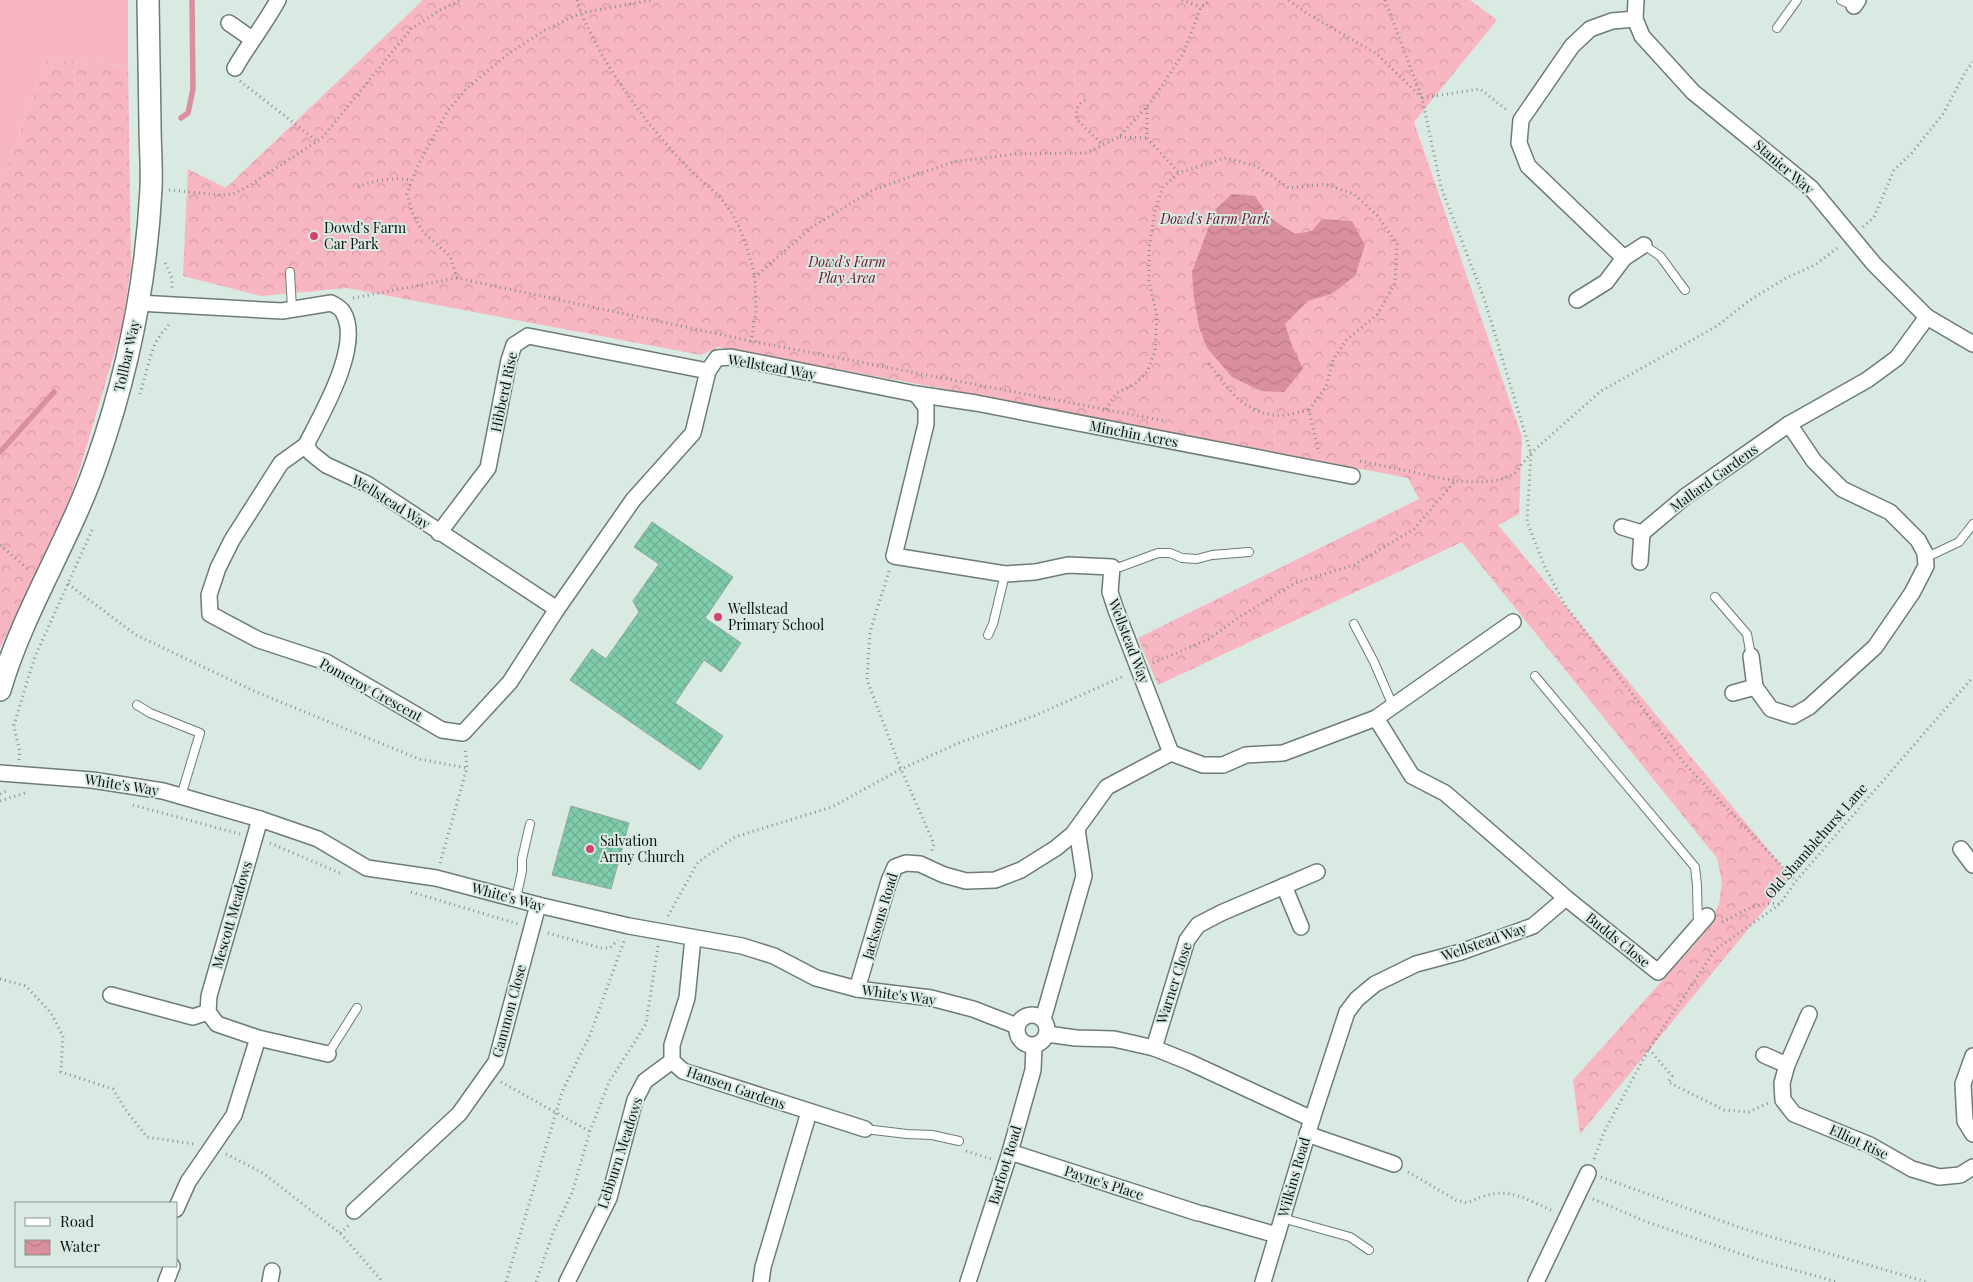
<svg xmlns="http://www.w3.org/2000/svg" width="1973" height="1282" font-family="'Playfair Display',serif">
  <defs>
    <pattern id="forest-crowns" width="20" height="18" patternUnits="userSpaceOnUse" patternTransform="scale(1.25)"><rect width="20" height="18" fill="#f8b5c2"/><path d="M2 6a3 3 0 1 1 6 0M12 15a3 3 0 1 1 6 0" fill="none" stroke="#d39ba6"/></pattern>
    <pattern id="water-waves" width="16" height="10" patternUnits="userSpaceOnUse" patternTransform="scale(1.25)"><rect width="16" height="10" fill="#da8f9e"/><path d="M0 5q4-4 8 0t8 0" fill="none" stroke="#ba7a87"/></pattern>
    <pattern id="building-cross-hatch" width="8" height="8" patternUnits="userSpaceOnUse" patternTransform="scale(1.25)"><rect width="8" height="8" fill="#80cdab"/><path d="M0 0l8 8M0 8l8-8" fill="none" stroke="#6daf92"/></pattern>
  </defs>
  <rect width="100%" height="100%" fill="#d9eae2"/>
  <polygon fill="#f8b5c2" points="0,0 128,0 128,65 46,61 0,186"/>
  <g fill="url(#forest-crowns)">
    <polygon points="423,0 1470,0 1497,20 1414,122 1522,437 1519,514 1498,525 1791,877 1580,1134 1573,1080 1704,934 1719,904 1722,882 1717,858 1462,542 1158,685 1138,638 1419,499 1408,478 940,388 718,347 701,355 347,288 261,296 183,276 188,169 226,188"/>
    <polygon points="46,61 128,65 131,266 122,327 81,465 66,509 0,648 0,186"/>
  </g>
  <polygon fill="url(#water-waves)" points="1232,194 1255,196 1270,218 1295,234 1312,231 1322,219 1352,221 1365,245 1355,276 1331,294 1308,301 1285,324 1292,346 1303,369 1284,392 1261,391 1232,377 1207,348 1199,327 1194,298 1192,272 1215,210"/>
  <g fill="none" stroke-linecap="round" stroke-linejoin="round">
    <g stroke="#da8f9e" stroke-width="5.5">
      <polyline points="181,118 188,113 193,89 192,0"/>
      <polyline points="0,452 54,392"/>
    </g>
  </g>
  <g fill="url(#building-cross-hatch)" stroke="#95a59d">
    <polygon points="652,522 733,577 705,618 741,643 721,672 704,660 675,703 723,736 700,770 570,680 592,649 606,659 639,612 633,601 659,564 634,547"/>
    <polygon points="571,806 629,823 611,889 552,875"/>
  </g>
  <g fill="none" stroke-linecap="round" stroke-linejoin="round">
    <defs>
      <g id="service">
        <polyline points="1841,0 1854,6"/>
        <polyline points="1777,28 1797,0"/>
        <polyline points="1644,245 1660,256 1685,290"/>
        <polyline points="290,272 292,309"/>
        <polyline points="1925,558 1959,542 1973,524"/>
        <polyline points="1112,567 1120,567 1158,553 1170,553 1182,558 1197,559 1212,555 1249,552"/>
        <polyline points="1715,597 1747,634 1751,656"/>
        <polyline points="1354,624 1374,662 1393,706"/>
        <polyline points="988,635 993,624 1005,574"/>
        <polyline points="1535,676 1695,867 1697,885 1698,925"/>
        <polyline points="137,705 150,713 200,733 181,796"/>
        <polyline points="516,899 522,871 522,859 530,824"/>
        <polyline points="328,1054 357,1008"/>
        <polyline points="865,1129 907,1134 932,1135 959,1141"/>
        <polyline points="1282,1218 1350,1237 1369,1250"/>
      </g>
      <g id="minor">
        <polyline points="1636,0 1635,19 1642,36 1693,92 1811,188 1874,264 1927,317 1973,344"/>
        <polyline points="1854,6 1858,0"/>
        <polyline points="229,23 252,39"/>
        <path d="M 235,68 C 248,45 265,24 278,0"/>
        <polyline points="1624,258 1528,166 1519,143 1521,120 1572,46 1590,29 1612,21 1635,19"/>
        <polyline points="1577,300 1606,282 1624,258 1644,245"/>
        <path d="M 138,303 L 282,311 L 331,303 C 335,305 341,308 343,312 C 363,345 321,415 306,445 L 311,453 L 326,465 L 367,484 L 557,609 L 633,500 L 693,433 L 708,371 L 717,358 L 731,357 L 916,394 L 976,403 L 1352,476"/>
        <polyline points="916,394 926,407 926,424 894,556 1005,574 1035,572 1068,565 1112,567 1110,592 1116,610 1171,753 1203,765 1223,765 1246,755 1283,753 1315,741 1376,718 1513,622"/>
        <polyline points="306,445 281,463 232,540 218,568 209,595 210,614 259,640 326,662 442,730 463,733 510,682 557,609"/>
        <polyline points="1622,527 1642,533 1686,496 1789,424 1867,380 1897,358 1927,317"/>
        <polyline points="439,533 488,468 509,360 514,345 528,336 708,371"/>
        <polyline points="1640,562 1642,533"/>
        <polyline points="1751,656 1755,687 1771,709 1793,716 1809,707 1875,647 1912,593 1926,566 1925,553 1918,540 1890,512 1842,489 1814,461 1789,424"/>
        <polyline points="1733,693 1755,687"/>
        <polyline points="0,773 92,780 163,791 260,819 318,839 367,868 436,878 538,905 629,926 742,946 774,956 816,978 857,989 931,998 973,1009 1017,1026"/>
        <polyline points="260,819 209,996 208,1012 217,1024 258,1038 328,1054"/>
        <polyline points="1961,849 1973,865"/>
        <polyline points="1284,886 1301,927"/>
        <polyline points="1566,898 1658,972 1707,916"/>
        <polyline points="693,938 687,998 672,1045 672,1061 683,1071 865,1129"/>
        <polyline points="857,989 889,881 895,867 906,863 920,864 944,875 966,881 995,880 1021,870 1056,848 1073,834 1107,787 1171,753"/>
        <polyline points="111,995 193,1017 208,1012"/>
        <polyline points="1809,1014 1787,1065 1782,1083 1783,1100 1794,1114 1870,1145 1912,1169 1939,1177 1960,1175 1973,1167"/>
        <circle cx="1032" cy="1030" r="15"/>
        <polyline points="1043,1019 1084,876 1077,829"/>
        <polyline points="1047,1034 1076,1038 1114,1039 1154,1048 1189,1062 1312,1119"/>
        <polyline points="1154,1048 1187,940 1198,925 1221,913 1317,872"/>
        <polyline points="1764,1055 1787,1065"/>
        <polyline points="1973,1056 1963,1084 1965,1121 1973,1134"/>
        <polyline points="1307,1134 1394,1164"/>
        <polyline points="1010,1152 1198,1213"/>
        <polyline points="176,1209 188,1182 234,1115 258,1038"/>
        <polyline points="354,1211 459,1114 496,1062 538,905"/>
        <polyline points="1203,1214 1277,1235"/>
        <polyline points="166,1282 172,1266"/>
        <polyline points="270,1282 272,1271"/>
        <polyline points="567,1282 609,1198 635,1100 645,1081 672,1061"/>
        <polyline points="761,1282 763,1267 809,1112"/>
        <polyline points="968,1282 1010,1152 1033,1070 1034,1046"/>
        <polyline points="1263,1282 1312,1119 1347,1012 1357,999 1375,984 1416,964 1461,952 1533,926 1566,898 1445,793 1412,776 1376,718"/>
        <polyline points="1536,1282 1588,1173"/>
      </g>
      <path id="secondary" d="M 0,690 C 23,611 70,540 97,461 C 128,373 146,282 151,189 C 152,167 150,146 150,124 C 149,83 149,41 148,0"/>
    </defs>
    <use href="#service" stroke="#6d7c74" stroke-width="10"/>
    <use href="#minor" stroke="#6d7c74" stroke-width="18"/>
    <use href="#secondary" stroke="#6d7c74" stroke-width="24"/>
    <g stroke="#83908a" stroke-width="3" stroke-dasharray="1 4" stroke-linecap="butt">
      <path d="M 577,0 C 581,15 588,28 595,42 C 621,90 654,133 692,172 C 702,182 714,190 723,201 C 741,223 748,250 755,277"/>
      <polyline points="1182,0 1201,7"/>
      <polyline points="1289,0 1306,13 1377,54 1422,98 1441,187 1484,298 1531,453 1527,522 1545,567 1565,605 1684,763 1796,881"/>
      <polyline points="1385,0 1422,98 1480,89 1508,111"/>
      <polyline points="240,81 317,141"/>
      <path d="M 1085,100 C 1077,105 1075,110 1077,120 L 1103,145"/>
      <polyline points="1147,108 1147,138 1179,173"/>
      <polyline points="1120,137 1147,138"/>
      <path d="M 358,187 C 375,180 393,177 411,180"/>
      <polyline points="169,190 220,195 233,194 247,187 322,138 411,29 442,9 461,0"/>
      <polyline points="1863,227 1874,217 1894,170 1911,154 1943,114 1966,71 1973,62"/>
      <polyline points="165,263 172,278 172,290"/>
      <polyline points="457,278 450,256 423,232 413,214 407,194 416,169 447,112 467,88 507,55 543,31 581,13 652,0"/>
      <polyline points="353,298 457,278 751,341 1165,421"/>
      <polyline points="751,342 756,310 755,277 812,227 873,190 953,162 1015,154 1086,153 1119,137 1151,102 1183,54 1201,7 1210,0"/>
      <path d="M 1209,363 C 1225,386 1243,412 1274,415 C 1284,417 1298,412 1309,410"/>
      <path d="M 140,394 C 144,382 152,345 159,337 C 163,330 168,329 170,321"/>
      <polyline points="1106,409 1117,393 1136,383 1147,372 1155,351 1157,316 1149,281 1149,248 1155,211 1163,187 1179,173 1226,158 1256,166 1289,188 1325,184 1354,194 1377,215 1397,244 1395,283 1377,315 1347,339 1333,360 1326,387 1309,410 1319,453"/>
      <polyline points="1360,461 1455,481"/>
      <polyline points="0,545 28,569 30,568"/>
      <polyline points="889,571 870,632 867,680 901,769 934,844 931,853"/>
      <polyline points="68,584 136,635 254,691 419,759 467,768"/>
      <polyline points="1153,663 1209,639 1238,618 1295,583 1354,565 1414,529 1455,481 1481,482 1500,480 1514,474 1531,453 1601,391 1717,326 1750,300 1786,278 1815,265 1840,246"/>
      <path d="M 19,760 C 21,747 15,737 14,725 L 34,659 L 93,528"/>
      <polyline points="0,794 8,790"/>
      <polyline points="0,801 28,792"/>
      <polyline points="133,805 240,834"/>
      <polyline points="270,843 342,874"/>
      <polyline points="440,863 467,768 465,748"/>
      <polyline points="411,892 518,924"/>
      <polyline points="668,916 698,862 735,837 832,807 901,769 961,742 1034,716 1124,676"/>
      <path d="M 1722,922 C 1744,912 1754,901 1779,904"/>
      <polyline points="548,933 601,948 610,948 618,940"/>
      <polyline points="0,979 26,986 51,1013 63,1036 61,1072 113,1089 125,1109 147,1137 194,1144"/>
      <polyline points="1649,1049 1672,1076 1668,1082 1724,1110 1749,1112 1768,1103"/>
      <polyline points="501,1082 589,1131"/>
      <polyline points="966,1151 991,1159"/>
      <polyline points="226,1154 263,1173 340,1233 383,1282"/>
      <polyline points="1594,1159 1604,1132 1649,1049 1715,950 1780,904 1796,881 1973,677"/>
      <path d="M 1408,1172 L 1456,1200 L 1468,1203 C 1504,1184 1519,1196 1553,1211"/>
      <polyline points="1601,1177 1741,1228 1927,1282"/>
      <polyline points="1593,1199 1647,1222 1762,1261 1838,1282"/>
      <polyline points="340,1233 349,1225"/>
      <polyline points="506,1282 562,1092 590,1035 624,941"/>
      <polyline points="536,1282 554,1230 572,1193 590,1131 609,1082 646,1024 658,946"/>
    </g>
    <use href="#service" stroke="#fff" stroke-width="8"/>
    <use href="#minor" stroke="#fff" stroke-width="15"/>
    <use href="#secondary" stroke="#fff" stroke-width="21"/>
  </g>
  <g fill="#d2446e" stroke="#d9eae2" stroke-width="2">
    <circle cx="314" cy="236" r="5"/>
    <circle cx="718" cy="617" r="5"/>
    <circle cx="590" cy="849" r="5"/>
  </g>
  <g text-anchor="middle" stroke-width="4" stroke-linejoin="round" paint-order="stroke">
    <g font-size="14" fill="#0c120f" stroke="#d9eae2">
      <text transform="translate(1784 167) rotate(41)" y="5">Stanier Way</text>
      <text transform="translate(127 356) rotate(-77)" y="5">Tollbar Way</text>
      <text transform="translate(772 367) rotate(10)" y="5">Wellstead Way</text>
      <text transform="translate(504 392) rotate(-78)" y="5">Hibberd Rise</text>
      <text transform="translate(1134 434) rotate(11)" y="5">Minchin Acres</text>
      <text transform="translate(1714 478) rotate(-36)" y="5">Mallard Gardens</text>
      <text transform="translate(391 502) rotate(32)" y="5">Wellstead Way</text>
      <text transform="translate(1129 641) rotate(69)" y="5">Wellstead Way</text>
      <text transform="translate(371 690) rotate(29)" y="5">Pomeroy Crescent</text>
      <text transform="translate(122 785) rotate(9)" y="5">White's Way</text>
      <text transform="translate(1816 841) rotate(-49)" y="5">Old Shamblehurst Lane</text>
      <text transform="translate(508 897) rotate(15)" y="5">White's Way</text>
      <text transform="translate(232 915) rotate(-74)" y="5">Mescott Meadows</text>
      <text transform="translate(880 916) rotate(-73)" y="5">Jacksons Road</text>
      <text transform="translate(1618 940) rotate(39)" y="5">Budds Close</text>
      <text transform="translate(1484 942) rotate(-19)" y="5">Wellstead Way</text>
      <text transform="translate(1174 983) rotate(-72)" y="5">Warner Close</text>
      <text transform="translate(899 995) rotate(8)" y="5">White's Way</text>
      <text transform="translate(509 1011) rotate(-75)" y="5">Gammon Close</text>
      <text transform="translate(736 1088) rotate(19)" y="5">Hansen Gardens</text>
      <text transform="translate(1859 1142) rotate(25)" y="5">Elliot Rise</text>
      <text transform="translate(620 1153) rotate(-72)" y="5">Lebburn Meadows</text>
      <text transform="translate(1005 1165) rotate(-73)" y="5">Barfoot Road</text>
      <text transform="translate(1294 1177) rotate(-74)" y="5">Wilkins Road</text>
      <text transform="translate(1104 1183) rotate(18)" y="5">Payne's Place</text>
    </g>
    <g font-size="14" font-style="italic" fill="#6b1331" stroke="#d9eae2">
      <text x="1215" y="224">Dowd's Farm Park</text>
      <text x="847" y="267">Dowd's Farm<tspan x="847" dy="16">Play Area</tspan></text>
    </g>
    <g font-size="14" fill="#0c120f" stroke="#d9eae2" text-anchor="start">
      <text x="324" y="233">Dowd's Farm<tspan x="324" dy="16">Car Park</tspan></text>
      <text x="728" y="614">Wellstead<tspan x="728" dy="16">Primary School</tspan></text>
      <text x="600" y="846">Salvation<tspan x="600" dy="16">Army Church</tspan></text>
    </g>
  </g>
  <rect x="15" y="1202" width="162" height="65" fill="#d9eae2" stroke="#87948e"/>
  <rect x="25" y="1218" width="25" height="8" fill="#ffffff" stroke="#87948e"/>
  <text x="60" y="1227" font-size="15" fill="#0c120f">Road</text>
  <rect x="25" y="1240" width="25" height="15" fill="url(#water-waves)" stroke="#87948e"/>
  <text x="60" y="1252" font-size="15" fill="#0c120f">Water</text>
</svg>
